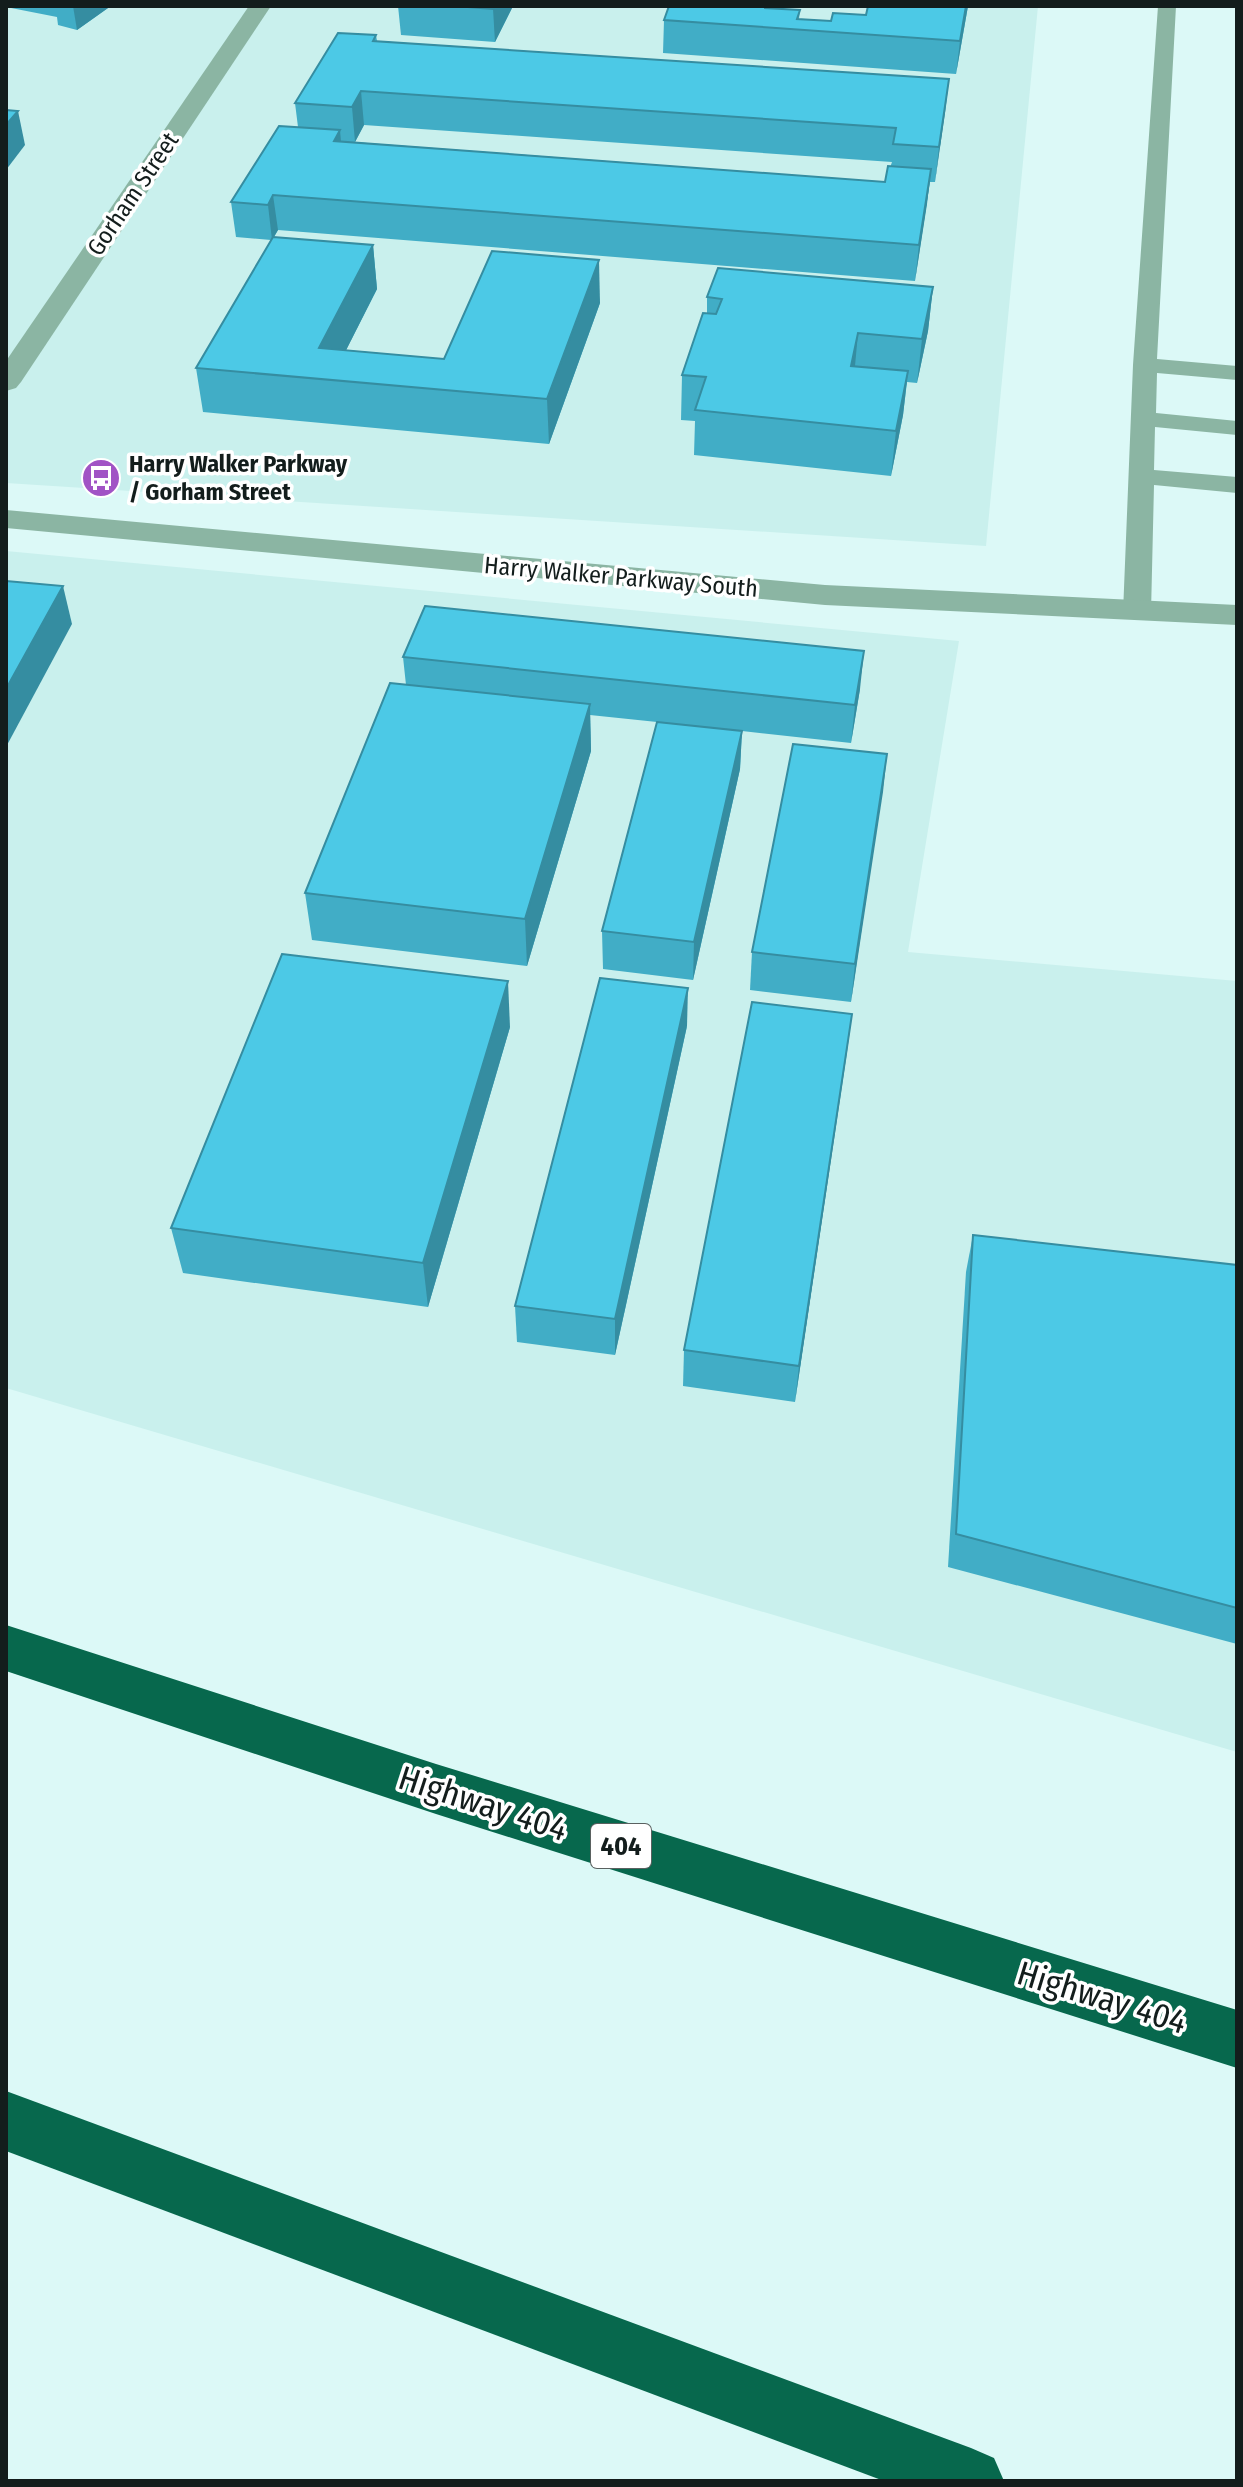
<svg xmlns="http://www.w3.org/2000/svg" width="1243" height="2487" font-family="'Fira Sans Condensed',sans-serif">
  <rect width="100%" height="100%" fill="#dcf9f7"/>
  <g fill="#c9f0ed">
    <polygon points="6,6 1038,6 986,546 6,483"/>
    <polygon points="6,551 959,641 908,952 1237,981 1237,1752 6,1388"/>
  </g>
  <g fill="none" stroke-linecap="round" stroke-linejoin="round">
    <polygon fill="#8bb5a3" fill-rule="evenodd" points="1158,6 1176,6 1157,359 1237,366 1237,380 1157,373 1156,413 1237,421 1237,435 1155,427 1154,470 1237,477 1237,493 1154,485 1151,613 1147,619 1127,619 1123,613 1133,365"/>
    <g fill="#8bb5a3" fill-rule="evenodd">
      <polygon points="249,6 271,6 21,382 16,388 6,391 6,361"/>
      <polygon points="6,510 825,585 1237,605 1237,625 825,605 6,528"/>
    </g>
    <g fill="#07684d" fill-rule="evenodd">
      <polygon points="6,1625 436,1764 1237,2010 1237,2068 436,1814 6,1671"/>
      <polygon points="6,2091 971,2448 994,2458 1004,2481 884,2481 6,2151"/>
    </g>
  </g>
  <g fill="#41adc6" fill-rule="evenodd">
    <polygon points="6,6 108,6 108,8 77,30 58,25 57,17 6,7"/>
    <polygon points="398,6 513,6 495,42 401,35"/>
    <polygon points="968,6 956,74 663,53 664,20 774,8 800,10 799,19 831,21 866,15"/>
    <path d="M 376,35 L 377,41 L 949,79 L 935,182 L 930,182 L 915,281 L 278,230 L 274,237 L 373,245 L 377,289 L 346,350 L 444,359 L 600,303 L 549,444 L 203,412 L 196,368 L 271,240 L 236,237 L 231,202 L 298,127 L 295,103 ZM 364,125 L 892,162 L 885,182 L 341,141 L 355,142 Z"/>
    <polygon points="933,287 928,331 917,383 907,382 903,415 891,476 694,455 695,421 681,420 682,375 707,314 707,297"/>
    <polygon points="403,657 860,689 851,743 742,731 740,769 693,980 603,969 602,931 657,722 590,715 591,751 527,966 312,940 305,893 406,685"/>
    <polygon points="887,754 851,1002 750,990 752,952"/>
    <polygon points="852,1014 795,1402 683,1386 684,1350"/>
    <polygon points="687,1026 615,1355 517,1342 515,1306"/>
    <polygon points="510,1027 428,1307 183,1273 171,1228"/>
    <polygon points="973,1235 1237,1265 1237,1644 948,1567 966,1272"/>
  </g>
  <g fill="#358da1">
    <polygon points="73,6 108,6 108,8 77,30"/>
    <polygon points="495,6 513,6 495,42 493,9"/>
    <polygon points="966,6 968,6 956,74 960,41"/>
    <polygon points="949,79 945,113 935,182 939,147"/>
    <polygon points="361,91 364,125 355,142 352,107"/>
    <polygon points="18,111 25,145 6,170 6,125"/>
    <polygon points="340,130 343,165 334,141"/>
    <polygon points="931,169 927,204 915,281 919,245"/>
    <polygon points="273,195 278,230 272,240 268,205"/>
    <polygon points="373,245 377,289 331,380 319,348"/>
    <polygon points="599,260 600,303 549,444 547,399"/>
    <polygon points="933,287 928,331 917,383 922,339"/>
    <polygon points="858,333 854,377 851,366"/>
    <polygon points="908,371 903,415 891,476 896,431"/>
    <polygon points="63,586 72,624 6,747 6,689"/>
    <polygon points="864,651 860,689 851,743 855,705"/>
    <polygon points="590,704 591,751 527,966 525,919"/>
    <polygon points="742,731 740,769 693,980 694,942"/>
    <polygon points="887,754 883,792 851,1002 855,964"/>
    <polygon points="508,981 510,1027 428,1307 423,1263"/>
    <polygon points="688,988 687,1026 615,1355 615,1319"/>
    <polygon points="852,1014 847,1052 795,1402 799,1366"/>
  </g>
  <g fill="#4cc9e6" stroke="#358da1" stroke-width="2">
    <polygon points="455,6 495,6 493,9"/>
    <polygon points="669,6 765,6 765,8 800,10 797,19 831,21 833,13 866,15 868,6 966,6 960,41 664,20"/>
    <polygon points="338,33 376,35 373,41 949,79 939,147 893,144 896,128 361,91 352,107 295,103"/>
    <polygon points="6,110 18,111 6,125"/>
    <polygon points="279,126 340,130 334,141 885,182 888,166 931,169 919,245 273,195 268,205 231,202"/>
    <polygon points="273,237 373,245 319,348 444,359 492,251 599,260 547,399 196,368"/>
    <polygon points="718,268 933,287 922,339 858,333 851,366 908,371 896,431 695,410 706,377 682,375 703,313 716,314 722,299 707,297"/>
    <polygon points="6,581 63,586 6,689"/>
    <polygon points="425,606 864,651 855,705 403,657"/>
    <polygon points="390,683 590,704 525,919 305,893"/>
    <polygon points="657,722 742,731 694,942 602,931"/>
    <polygon points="793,744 887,754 855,964 752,952"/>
    <polygon points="282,954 508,981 423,1263 171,1228"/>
    <polygon points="600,978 688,988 615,1319 515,1306"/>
    <polygon points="752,1002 852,1014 799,1366 684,1350"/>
    <polygon points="973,1235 1237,1265 1237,1608 956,1534"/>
  </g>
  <defs>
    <symbol id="bus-disc" viewBox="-11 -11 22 22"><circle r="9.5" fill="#a153c5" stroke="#fff"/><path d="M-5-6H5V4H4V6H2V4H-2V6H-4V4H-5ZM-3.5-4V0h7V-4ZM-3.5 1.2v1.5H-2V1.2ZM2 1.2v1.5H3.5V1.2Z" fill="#fff"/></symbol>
  </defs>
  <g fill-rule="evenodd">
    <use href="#bus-disc" x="79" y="456" width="44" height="44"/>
  </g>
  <g text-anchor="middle" stroke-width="7" stroke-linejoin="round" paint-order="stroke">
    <g font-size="24" fill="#131d1c" stroke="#fff">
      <text transform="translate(133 194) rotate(-56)" y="8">Gorham Street</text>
      <text transform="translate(621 577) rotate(5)" y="8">Harry Walker Parkway South</text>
    </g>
    <g font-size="24" font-weight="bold" fill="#131d1c" stroke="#fff" text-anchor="start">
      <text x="129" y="472">Harry Walker Parkway<tspan x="129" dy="28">/ Gorham Street</tspan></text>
    </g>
    <rect fill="#fff" stroke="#5a6160" stroke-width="2" x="591" y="1824" width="60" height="44" rx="6"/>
    <g font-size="26" font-weight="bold" fill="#131d1c">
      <text x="621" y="1855">404</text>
    </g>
    <g font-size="34" fill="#131d1c" stroke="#fff">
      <text transform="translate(483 1803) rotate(18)" y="12">Highway 404</text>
      <text transform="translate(1102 1997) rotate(17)" y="12">Highway 404</text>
    </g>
  </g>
  <rect width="1243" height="2487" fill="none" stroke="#131d1c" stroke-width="16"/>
</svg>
